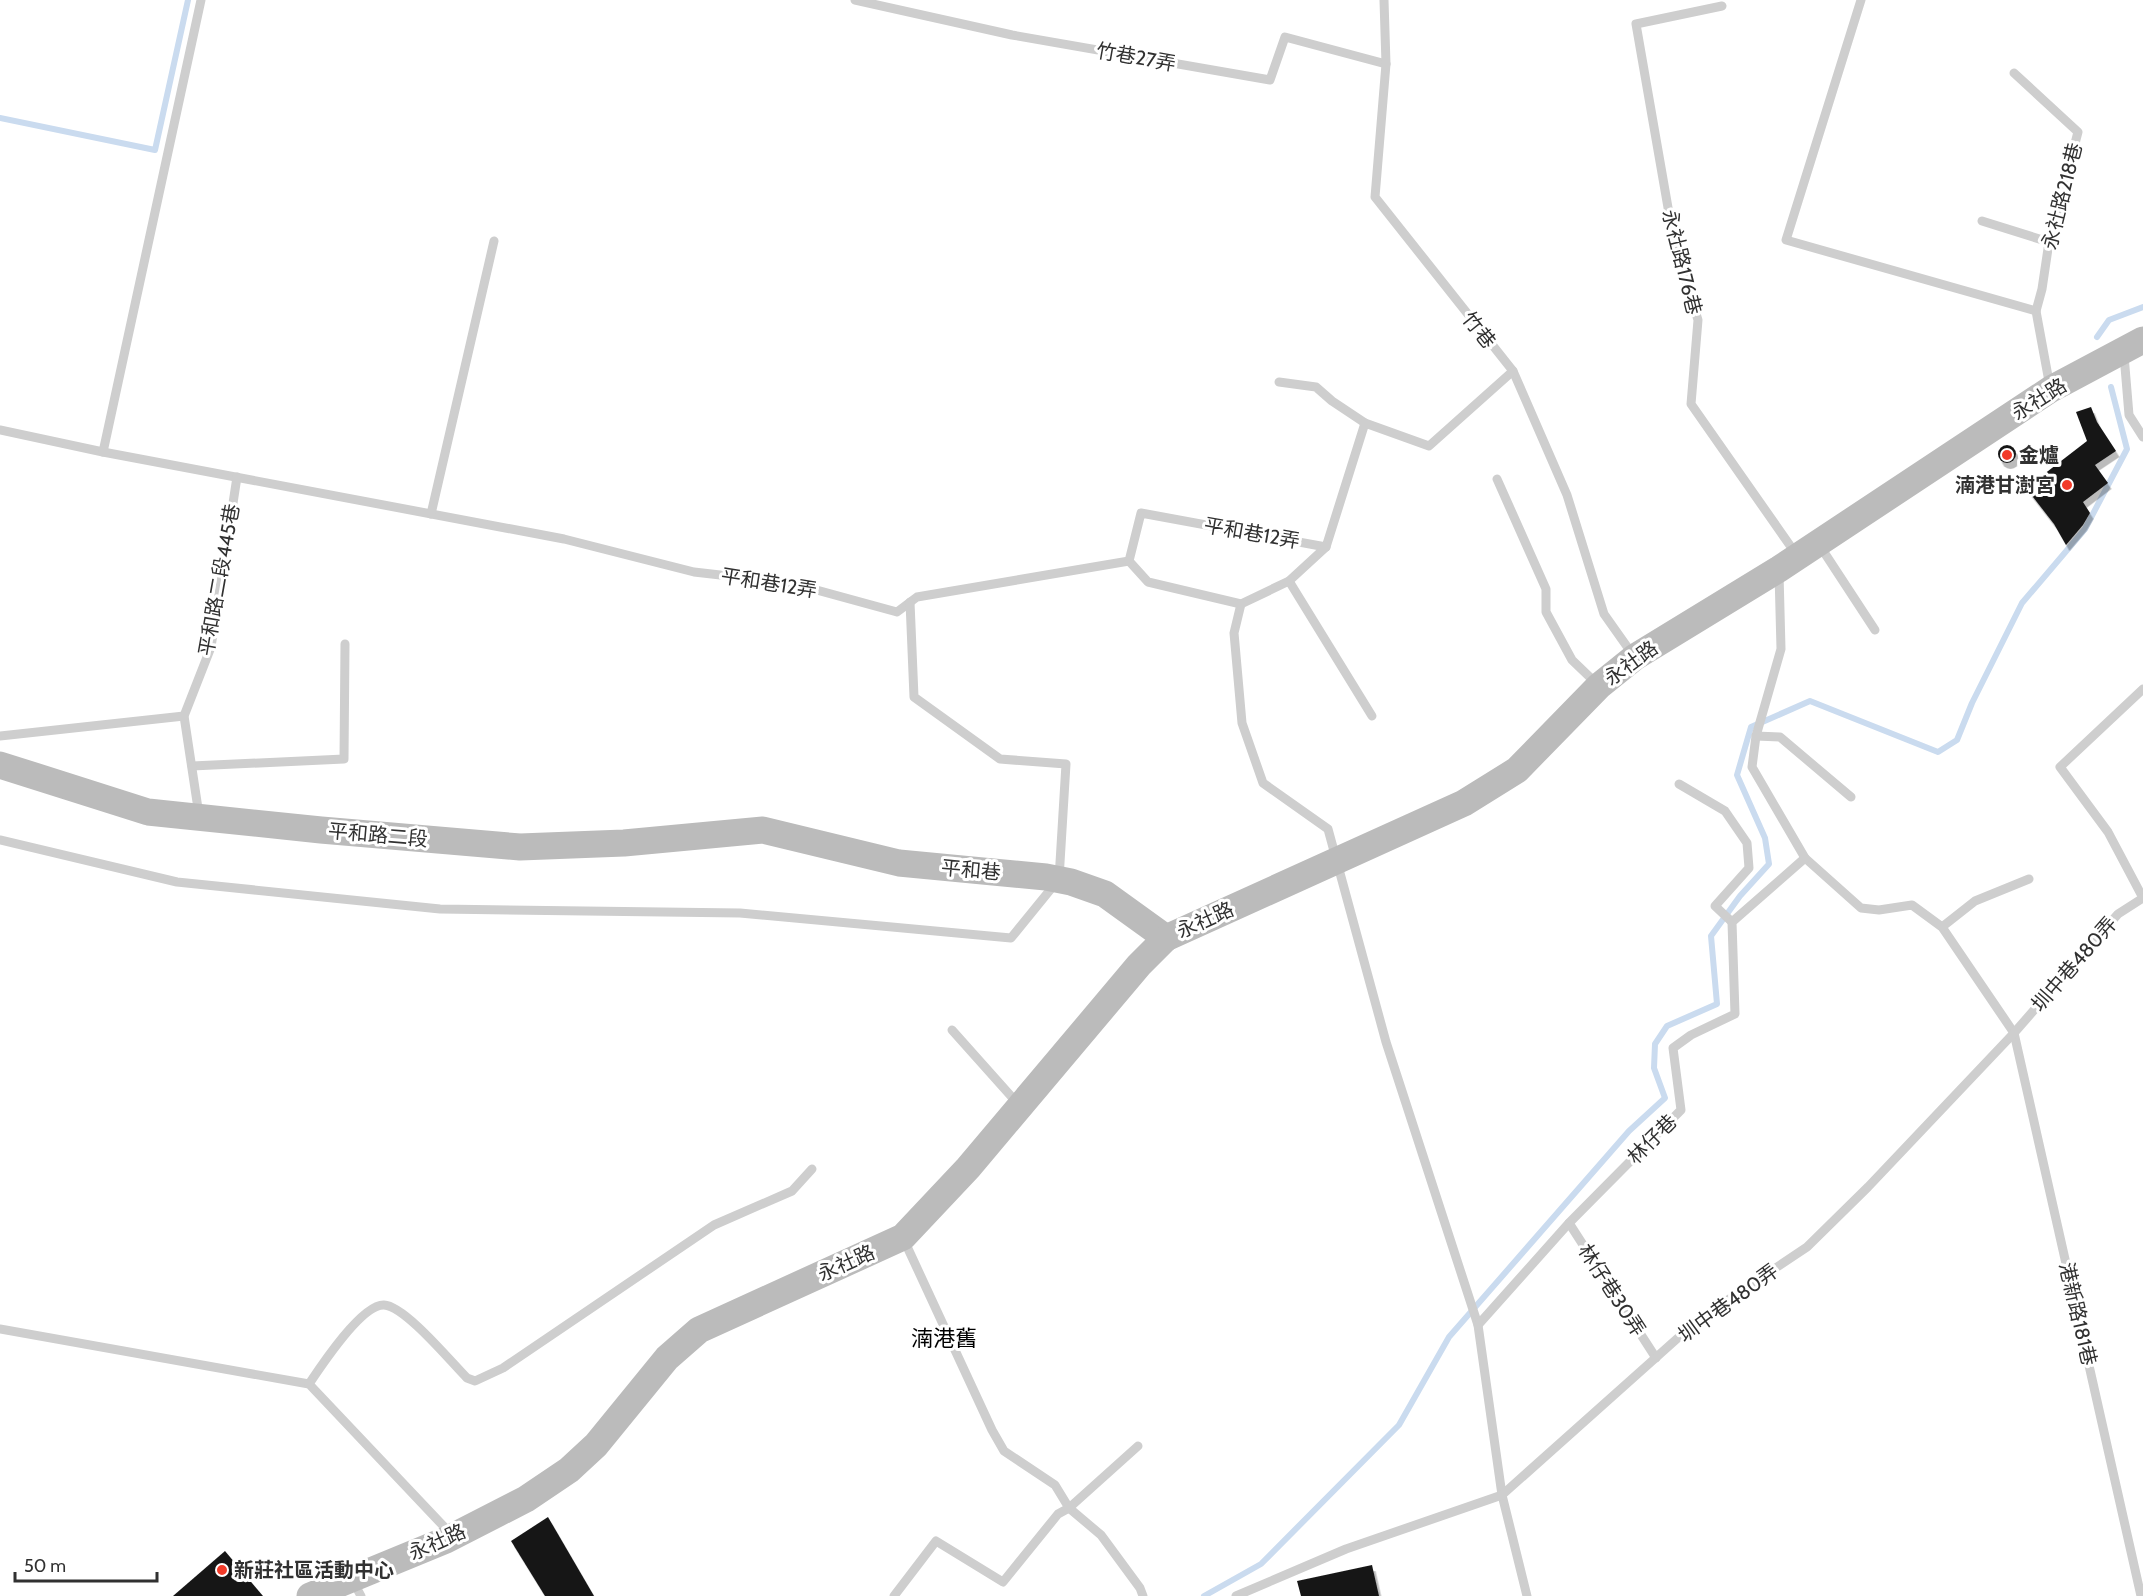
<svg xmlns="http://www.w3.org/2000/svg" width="2143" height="1596" font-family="Cabin,'Noto Sans TC',sans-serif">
  <defs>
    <filter id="shadow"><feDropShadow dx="3.5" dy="6" stdDeviation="0" flood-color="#0004"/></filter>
  </defs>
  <rect width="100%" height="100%" fill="#fff"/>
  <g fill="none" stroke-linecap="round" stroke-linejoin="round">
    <g stroke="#cadbef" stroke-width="6">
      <polyline points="0,118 155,150 188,0"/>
      <polyline points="2097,337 2109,320 2143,307"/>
      <polyline points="1204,1596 1261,1564 1399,1425 1449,1337 1629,1131 1665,1098 1654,1068 1655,1044 1667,1026 1717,1004 1711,936 1740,896 1769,864 1765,838 1737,775 1751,727 1810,701 1938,752 1957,740 1972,703 2022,603 2085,529 2127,449 2111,387"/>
    </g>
  </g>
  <g fill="#181818" filter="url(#shadow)">
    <polygon points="2091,407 2097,422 2116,451 2095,465 2108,483 2083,502 2090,513 2083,525 2066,545 2054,524 2026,488 2087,441 2076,412"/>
    <circle cx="2007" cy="454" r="9"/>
    <polygon points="548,1517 594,1596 545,1596 511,1541"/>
    <polygon points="225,1551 263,1596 173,1596"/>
    <polygon points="1372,1565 1379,1596 1301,1596 1297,1581"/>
  </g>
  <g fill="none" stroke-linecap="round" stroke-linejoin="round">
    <g stroke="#cecece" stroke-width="9">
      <polyline points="855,0 1012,35 1270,80 1285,37 1386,64"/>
      <polyline points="1384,0 1386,64 1375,197 1513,371 1567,495 1604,614 1633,655"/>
      <polyline points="1861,0 1786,240 2036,311 2050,387"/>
      <polyline points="1722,6 1636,24 1674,242 1698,320 1691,404 1796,554"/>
      <polyline points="2014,73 2078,132 2049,242 2042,289 2036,311"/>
      <polyline points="1982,221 2049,242"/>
      <polyline points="2124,355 2129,415 2143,437"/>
      <polyline points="1279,382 1316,387 1332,401 1365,423"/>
      <polyline points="0,430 103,452 564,539 694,572 791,583 897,612 917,597 1129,561 1141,513 1326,547 1365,423 1429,446 1513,371"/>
      <polyline points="103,452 201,0"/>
      <polyline points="1497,479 1546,589 1546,612 1572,660 1598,685"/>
      <polyline points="431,514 494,241"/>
      <polyline points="1820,546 1875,630"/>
      <polyline points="1129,561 1148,582 1241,604 1234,633 1242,723 1263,783 1328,829 1386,1042 1478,1325 1502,1495 1527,1596"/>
      <polyline points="1289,581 1372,716"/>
      <polyline points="1241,604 1289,581 1326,547"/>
      <polyline points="0,736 184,716"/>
      <polyline points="1756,736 1780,737 1851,797"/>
      <polyline points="192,766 344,759 345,644"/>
      <polyline points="1679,784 1725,811 1747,843 1749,868 1715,906 1732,922"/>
      <polyline points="199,815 184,716 211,647 237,477"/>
      <polyline points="0,840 177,882 440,909 740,913 1011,938 1059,879 1066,764 1000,759 914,697 910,602"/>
      <polyline points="1805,858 1861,908 1879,910 1912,905 1942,927 2014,1033 2141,1596"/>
      <polyline points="2143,898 2108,832 2060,767 2143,689"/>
      <polyline points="1942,927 1975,901 2029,879"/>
      <polyline points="952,1030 1019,1105"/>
      <polyline points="1569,1223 1656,1358"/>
      <polyline points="904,1240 992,1430 1004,1451 1055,1485 1069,1508 1101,1535 1140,1588 1143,1596"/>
      <polyline points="1478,1325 1569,1223 1681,1110 1673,1048 1691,1035 1735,1014 1732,922 1805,858 1752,767 1756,736 1781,649 1779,573"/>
      <polyline points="0,1329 309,1384 450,1533"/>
      <path d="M 309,1384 C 321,1366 362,1304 384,1305 C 405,1306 451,1362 467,1378 L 475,1381 L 503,1368 L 714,1225 L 792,1191 L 812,1169"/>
      <polyline points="353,1581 361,1596"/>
      <polyline points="894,1596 936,1541 1003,1582 1058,1514 1069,1508 1138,1446"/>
      <polyline points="1236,1596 1346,1549 1502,1495 1698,1320 1807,1247 1868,1187 2014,1033 2118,914 2143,898"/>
    </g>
    <g stroke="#bbb" stroke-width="27">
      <polyline points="0,765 148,812 321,830 520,847 624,843 763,830 899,863 1046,877 1071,882 1105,894 1166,938"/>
      <polyline points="310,1596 446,1540 526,1499 569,1470 596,1445 667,1358 699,1330 903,1237 968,1168 1139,965 1166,938 1464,803 1517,770 1599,686 1635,657 1779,569 2051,389 2143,340"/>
    </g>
  </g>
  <g fill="#f23b29" stroke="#fff" stroke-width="2">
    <circle cx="2007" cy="455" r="6"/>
    <circle cx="2067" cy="485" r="6"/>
    <circle cx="222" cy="1570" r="6"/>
  </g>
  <g text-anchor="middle" stroke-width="6" stroke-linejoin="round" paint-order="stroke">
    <g font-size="20" fill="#313131" stroke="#fff">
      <text transform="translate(1136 57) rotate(10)" y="7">竹巷27弄</text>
      <text transform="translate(2062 196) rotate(-76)" y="7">永社路218巷</text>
      <text transform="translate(1682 262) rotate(76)" y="7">永社路176巷</text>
      <text transform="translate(1479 330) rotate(51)" y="7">竹巷</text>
      <text transform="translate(2039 399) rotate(-32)" y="7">永社路</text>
      <text transform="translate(1252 533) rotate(10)" y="7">平和巷12弄</text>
      <text transform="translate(219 580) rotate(-80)" y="7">平和路二段445巷</text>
      <text transform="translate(769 583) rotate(9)" y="7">平和巷12弄</text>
      <text transform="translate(1631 663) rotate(-36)" y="7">永社路</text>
      <text transform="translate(378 835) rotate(5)" y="7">平和路二段</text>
      <text transform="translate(971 870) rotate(5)" y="7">平和巷</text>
      <text transform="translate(1205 920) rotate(-24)" y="7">永社路</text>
      <text transform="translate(2074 964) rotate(-49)" y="7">圳中巷480弄</text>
      <text transform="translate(1652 1139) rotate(-45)" y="7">林仔巷</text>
      <text transform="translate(846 1263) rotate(-24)" y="7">永社路</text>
      <text transform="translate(1612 1290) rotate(57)" y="7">林仔巷30弄</text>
      <text transform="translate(1728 1303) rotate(-36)" y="7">圳中巷480弄</text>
      <text transform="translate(2078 1314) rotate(77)" y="7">港新路181巷</text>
      <text transform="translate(437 1542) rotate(-24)" y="7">永社路</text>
    </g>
    <g font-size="20" font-weight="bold" fill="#313131" stroke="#fff" text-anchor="start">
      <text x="2019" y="462">金爐</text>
      <text x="2055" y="492" text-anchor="end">湳港甘澍宮</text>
      <text x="234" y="1577">新莊社區活動中心</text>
    </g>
    <g font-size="22" fill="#000" stroke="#fff">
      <text x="944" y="1346">湳港舊</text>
    </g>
  </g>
  <path d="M15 1572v9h142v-9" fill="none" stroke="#313131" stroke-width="3"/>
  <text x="24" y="1572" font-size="18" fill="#313131" stroke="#ffffff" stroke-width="4.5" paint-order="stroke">50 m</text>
</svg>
